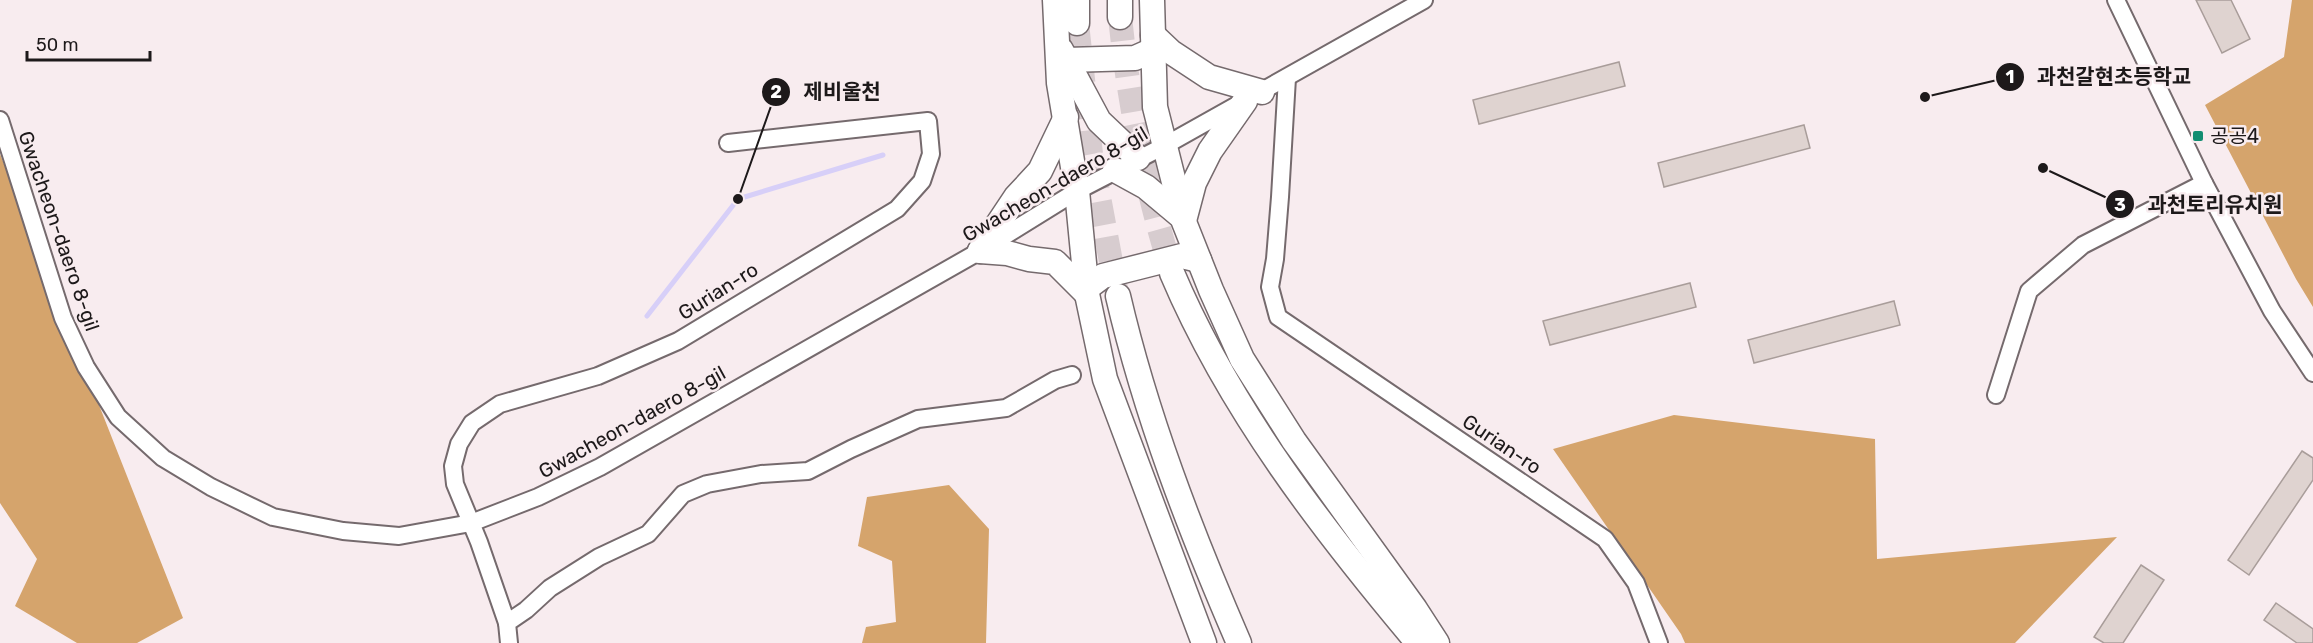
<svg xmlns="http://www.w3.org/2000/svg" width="2313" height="643" font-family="Rubik,'Noto Sans KR',sans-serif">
  <rect width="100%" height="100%" fill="#f8ecef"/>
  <g fill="#d5a46c">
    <polygon points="2292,0 2313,0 2313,307 2296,279 2205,105 2284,57"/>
    <polygon points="0,154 183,618 137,643 77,643 15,606 37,559 0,503"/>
    <polygon points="1674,415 1875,439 1877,559 2117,537 2015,643 1685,643 1681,634 1553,449"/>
    <polygon points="949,485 989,529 986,643 862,643 866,627 896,622 892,561 858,546 867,497"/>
  </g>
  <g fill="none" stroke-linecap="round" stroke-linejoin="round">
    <polyline stroke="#d7cff8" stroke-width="5" points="647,316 738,199 883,155"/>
  </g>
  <g fill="#dfd3d0" stroke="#a99d9a" stroke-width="1.5">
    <polygon points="2196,0 2231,0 2250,39 2222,53"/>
    <polygon points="1619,62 1625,86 1479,124 1473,100"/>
    <polygon points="1804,125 1810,148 1664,187 1658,163"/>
    <polygon points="1690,283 1696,307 1550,345 1543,321"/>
    <polygon points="1894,301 1900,325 1754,363 1748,340"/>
    <polygon points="2302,451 2313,458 2313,480 2249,575 2228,560"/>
    <polygon points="2141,565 2164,580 2123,643 2104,643 2094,637"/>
    <polygon points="2276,603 2313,629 2313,643 2297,643 2264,620"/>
  </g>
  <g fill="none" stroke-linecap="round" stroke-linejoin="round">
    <g stroke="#d7cccf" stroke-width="24" stroke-dasharray="24 12" stroke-linecap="butt">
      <path d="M 1120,17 C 1129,105 1146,189 1172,273"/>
      <polyline points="1077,23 1091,154 1117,294"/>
    </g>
    <defs>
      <g id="minor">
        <polyline points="2116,0 2204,183 2272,311 2313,373"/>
        <polyline points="1287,78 1280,197 1275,259 1270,287 1278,317 1605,539 1636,583 1659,643"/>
        <polyline points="0,120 63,318 86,367 118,417 163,458 211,487 273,517 343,531 399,536 471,523 538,497 600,467 980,251 1077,191 1164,146 1424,0"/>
        <polyline points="1996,395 2029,291 2083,245 2204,183"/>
        <polyline points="507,623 479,542 455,484 453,466 459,444 472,423 500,404 598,376 678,341 897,209 922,181 931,154 928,121 728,143"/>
        <polyline points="509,643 507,623 526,610 550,588 599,557 648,534 683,494 707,484 761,474 808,471 851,449 918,419 1006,408 1055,380 1072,375"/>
      </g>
      <g id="highway">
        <polyline points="1055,0 1059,83 1077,191 1087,294 1105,379 1204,643"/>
        <polyline points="1077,0 1077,23"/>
        <polyline points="1120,0 1120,17"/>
        <polyline points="1152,0 1155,107 1184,222 1211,290 1242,359 1294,441 1415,609 1437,643"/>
        <polyline points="1153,35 1171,52 1209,77 1262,92"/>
        <polyline points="1061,50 1099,121 1138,158"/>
        <polyline points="1067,60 1135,58 1153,50"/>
        <polyline points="1115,170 1146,187 1183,218"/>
        <polyline points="1185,217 1194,183 1210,151 1245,101"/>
        <polyline points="980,251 1016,197 1040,171 1066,117"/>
        <polyline points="980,251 1007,253 1029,259 1055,262 1087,294"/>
        <path d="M 1172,273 C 1230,410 1323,530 1418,643"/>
        <polyline points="1087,288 1103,276 1182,256 1199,260"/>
        <path d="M 1118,296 C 1146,416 1190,530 1239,643"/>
      </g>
    </defs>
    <use href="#minor" stroke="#756a6d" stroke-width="20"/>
    <use href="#highway" stroke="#756a6d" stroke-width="27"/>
    <use href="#minor" stroke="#fff" stroke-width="16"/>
    <use href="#highway" stroke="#fff" stroke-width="24"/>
  </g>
  <rect fill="#138e72" stroke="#f8ecef" stroke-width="2" x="2192" y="130" width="12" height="12" rx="3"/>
  <g text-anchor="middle" stroke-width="5" stroke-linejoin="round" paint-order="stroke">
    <g font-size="20" fill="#1d191a" stroke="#f8ecef" text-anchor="start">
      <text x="2210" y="143">공공4</text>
    </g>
    <g font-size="20" fill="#1d191a" stroke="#f8ecef">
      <text transform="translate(1055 184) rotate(-30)" y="7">Gwacheon-daero 8-gil</text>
      <text transform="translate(59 231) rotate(71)" y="7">Gwacheon-daero 8-gil</text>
      <text transform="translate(718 291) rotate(-32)" y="7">Gurian-ro</text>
      <text transform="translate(632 422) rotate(-29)" y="7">Gwacheon-daero 8-gil</text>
      <text transform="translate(1502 444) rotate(34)" y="7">Gurian-ro</text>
    </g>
  </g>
  <path fill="none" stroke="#1d191a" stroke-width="2" d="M1925 97L2010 77M738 199L776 92M2043 168L2120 204"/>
  <g fill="#1d191a" stroke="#f8ecef" stroke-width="2">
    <circle cx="1925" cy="97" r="6"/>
    <circle cx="738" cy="199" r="6"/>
    <circle cx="2043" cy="168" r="6"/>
    <circle cx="2010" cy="77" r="15"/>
    <circle cx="776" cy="92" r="15"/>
    <circle cx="2120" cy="204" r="15"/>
  </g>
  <g font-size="18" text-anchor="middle" font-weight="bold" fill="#fff">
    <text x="2010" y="83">1</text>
    <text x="776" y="98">2</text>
    <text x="2120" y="211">3</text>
  </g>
  <g font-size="21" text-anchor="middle" font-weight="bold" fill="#1d191a" stroke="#f8ecef" stroke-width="5" stroke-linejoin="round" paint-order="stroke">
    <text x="2114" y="84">과천갈현초등학교</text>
    <text x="842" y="99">제비울천</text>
    <text x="2215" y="212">과천토리유치원</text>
  </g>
  <path d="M27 51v9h123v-9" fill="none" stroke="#1d191a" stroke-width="3"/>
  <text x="36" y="51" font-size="18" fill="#1d191a" stroke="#f8ecef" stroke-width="4.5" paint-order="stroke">50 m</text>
</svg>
